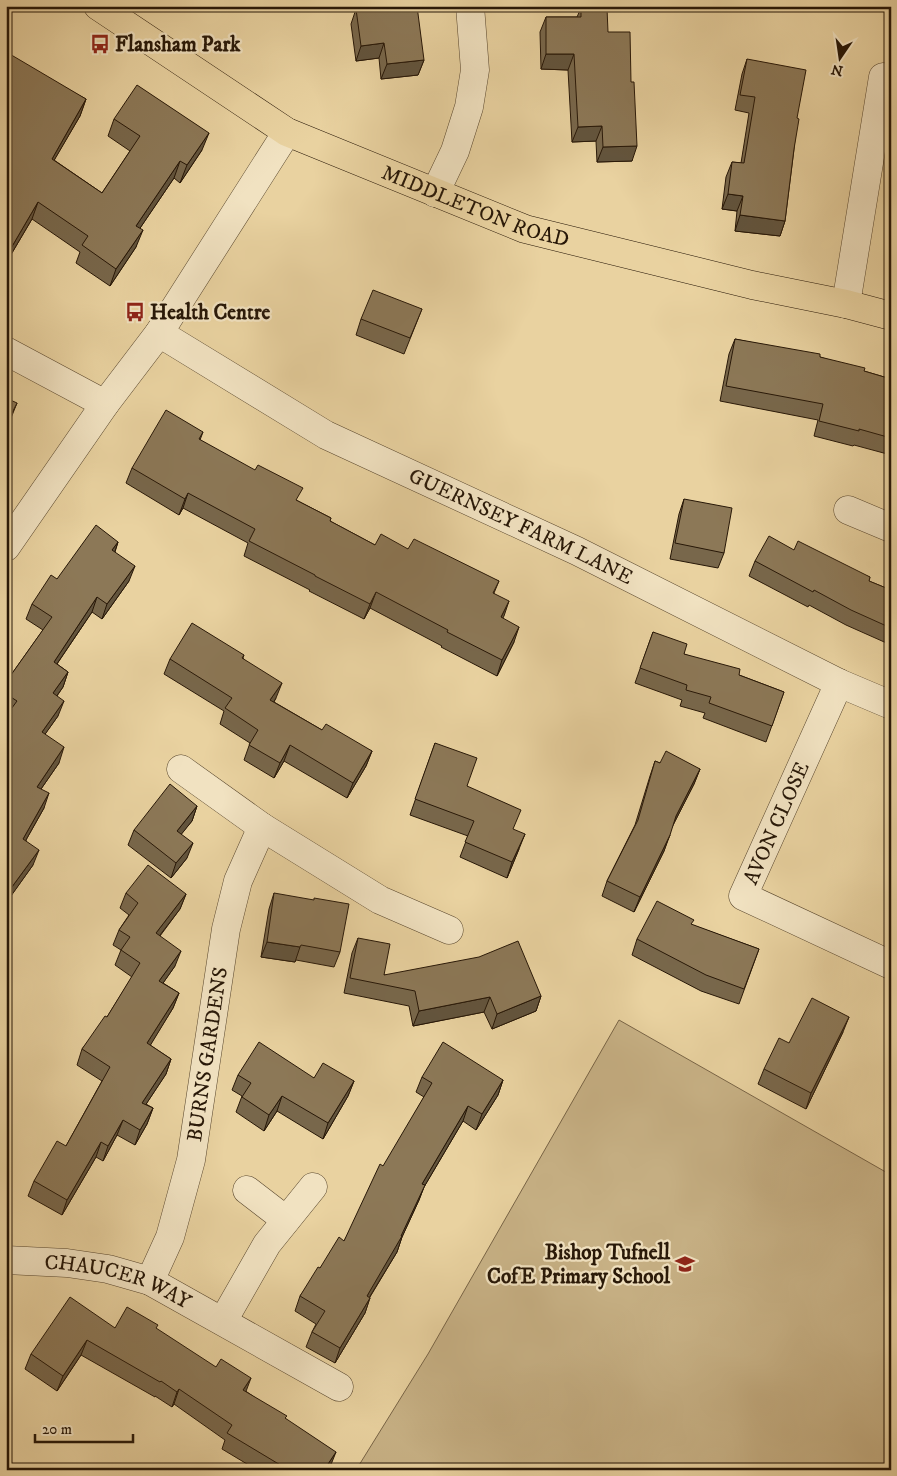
<svg xmlns="http://www.w3.org/2000/svg" width="897" height="1476" font-family="'IM FELL DW Pica',serif">
  <rect width="100%" height="100%" fill="#e9d2a0"/>
  <filter id="stains"><feTurbulence type="fractalNoise" baseFrequency=".004" numOctaves="4"/><feColorMatrix values="0 0 0 0 .2 0 0 0 0 .09 0 0 0 0 .02 0 0 0 .5 -.17"/></filter>
  <radialGradient id="worn" r=".72"><stop offset=".6" stop-color="#630" stop-opacity="0"/><stop offset="1" stop-color="#630" stop-opacity=".3"/></radialGradient>
  <polygon fill="#c8b286" stroke="#786446" points="619,1020 891,1175 891,1470 356,1470 428,1354"/>
  <g fill="none" stroke-linecap="round" stroke-linejoin="round">
    <defs>
      <g id="minor">
        <polyline points="435,193 455,151 469,107 475,70 470,6"/>
        <polyline points="846,304 883,77"/>
        <path id="s1" d="M 159,333 L 326,435 L 577,551 L 839,683 L 891,705"/>
        <polyline points="6,351 105,404"/>
        <polyline points="848,510 891,528"/>
        <polyline points="6,547 105,404 159,333 287,132"/>
        <polyline points="839,683 743,896 891,965"/>
        <polyline points="181,769 262,827 380,900 449,930"/>
        <polyline points="247,1190 286,1220"/>
        <path id="s2" d="M 6,1260 L 67,1263 L 108,1269 L 150,1281 L 339,1387"/>
        <path id="s3" d="M 150,1281 L 170,1237 L 191,1160 L 226,929 L 238,881 L 262,827"/>
        <polyline points="223,1321 267,1244 313,1187"/>
      </g>
      <g id="major">
        <path id="s4" d="M 98,6 L 287,132 L 525,229 L 752,285 L 846,304 L 891,316"/>
      </g>
    </defs>
    <use href="#minor" stroke="#58462d" stroke-width="29"/>
    <use href="#major" stroke="#271707" stroke-width="29"/>
    <use href="#minor" stroke="#f1e2c1" stroke-width="28"/>
    <use href="#major" stroke="#e9d2a0" stroke-width="28"/>
  </g>
  <g fill="#78674b" stroke="#271707">
    <polygon points="581,8 608,32 632,161 597,162 596,141 572,142 568,70 541,69 540,32 546,17 577,17"/>
    <polygon points="356,9 424,60 418,75 381,79 379,58 356,61 351,24"/>
    <polygon points="6,56 86,99 80,116 54,160 102,193 130,151 108,136 114,119 202,150 180,183 174,178 140,228 136,247 110,286 76,263 80,252 32,219 6,263"/>
    <polygon points="747,59 797,118 794,149 785,221 780,236 735,231 737,211 722,209 726,177 732,162 741,163 749,113 735,110 742,74"/>
    <polygon points="422,309 404,354 356,335 361,319"/>
    <polygon points="735,339 820,357 864,371 891,379 891,455 854,445 853,446 814,436 818,420 720,401 729,354"/>
    <polygon points="203,432 200,440 298,501 331,518 330,521 375,545 408,549 499,581 494,593 503,618 514,642 497,676 441,647 442,646 370,608 364,619 309,591 310,590 244,556 248,543 183,508 179,515 126,483 132,468"/>
    <polygon points="684,499 724,553 718,568 670,559 679,514"/>
    <polygon points="118,542 115,552 129,581 102,619 92,612 57,664 68,672 63,687 57,696 58,716 45,734 59,763 41,789 44,808 26,840 33,865 10,897 6,910 6,716 8,714 6,713 6,682 43,630 26,619 32,604 57,579"/>
    <polygon points="794,550 870,577 869,581 891,590 891,645 846,625 809,605 808,607 749,576 755,561"/>
    <polygon points="653,632 684,654 739,675 784,692 766,742 703,718 705,713 680,706 682,700 635,683"/>
    <polygon points="244,655 243,658 276,698 274,702 322,730 372,751 366,766 347,798 284,761 274,778 244,760 250,743 220,724 224,711 164,674 170,659"/>
    <polygon points="435,743 467,786 519,849 507,878 460,857 468,836 410,815"/>
    <polygon points="655,761 660,763 700,769 694,784 672,827 664,851 634,912 602,896 607,881 635,825 650,776"/>
    <polygon points="197,806 192,821 181,834 187,858 171,878 128,845 134,830"/>
    <polygon points="126,893 186,894 180,909 160,936 175,966 163,983 179,993 173,1008 150,1045 171,1059 166,1074 146,1104 153,1108 147,1124 135,1145 117,1135 103,1161 96,1157 62,1215 28,1196 34,1181 66,1146 102,1081 77,1065 82,1049 107,1017 132,977 115,965 121,950 113,945 119,930 129,915 120,908"/>
    <polygon points="274,893 340,952 334,967 296,960 295,962 261,957 269,909"/>
    <polygon points="692,925 759,949 739,1004 701,991 632,955 637,939"/>
    <polygon points="358,938 384,975 541,996 536,1011 492,1029 484,1012 413,1026 409,1006 344,993 352,953"/>
    <polygon points="843,1032 806,1109 758,1084 764,1069 789,1043"/>
    <polygon points="238,1075 314,1078 354,1081 348,1096 323,1139 277,1111 264,1131 236,1112 242,1096 232,1090"/>
    <polygon points="422,1077 503,1080 498,1095 476,1130 463,1121 424,1187 419,1200 402,1237 397,1252 370,1297 365,1313 335,1363 306,1347 312,1332 316,1324 295,1311 300,1296 320,1268 344,1241 424,1097 416,1092"/>
    <polygon points="115,1328 156,1329 286,1419 330,1467 328,1470 257,1470 222,1449 225,1440 174,1404 172,1407 155,1396 155,1397 81,1355 57,1391 25,1369 31,1354"/>
  </g>
  <g fill="#62543d" stroke="#271707">
    <polygon points="384,43 379,58 356,61 361,46"/>
    <polygon points="546,54 574,54 568,70 541,69"/>
    <polygon points="424,60 418,75 381,79 387,64"/>
    <polygon points="86,99 80,116 45,176 52,159"/>
    <polygon points="602,126 596,141 572,142 578,127"/>
    <polygon points="209,133 202,150 180,183 187,165"/>
    <polygon points="637,146 632,161 597,162 603,147"/>
    <polygon points="180,161 174,178 130,243 136,226"/>
    <polygon points="728,194 743,196 737,211 722,209"/>
    <polygon points="38,202 32,219 6,263 6,258 7,255"/>
    <polygon points="740,215 785,221 780,236 735,231"/>
    <polygon points="143,230 136,247 110,286 116,269"/>
    <polygon points="17,403 11,418 6,429 6,425"/>
    <polygon points="188,493 183,508 179,515 185,499"/>
    <polygon points="118,542 113,557 112,550"/>
    <polygon points="135,566 129,581 102,619 107,604"/>
    <polygon points="376,592 370,608 364,619 370,604"/>
    <polygon points="97,597 92,612 48,677 54,662"/>
    <polygon points="509,601 504,616 495,632 501,617"/>
    <polygon points="519,627 514,642 497,676 502,660"/>
    <polygon points="68,672 63,687 48,708 53,693"/>
    <polygon points="282,683 276,698 265,716 270,700"/>
    <polygon points="64,701 58,716 36,747 42,732"/>
    <polygon points="290,745 284,761 274,778 280,763"/>
    <polygon points="64,747 59,763 32,802 37,787"/>
    <polygon points="372,751 366,766 347,798 353,783"/>
    <polygon points="700,769 694,784 670,831 676,816"/>
    <polygon points="49,793 44,808 18,854 23,839"/>
    <polygon points="197,806 192,821 172,846 177,831"/>
    <polygon points="525,834 519,849 507,878 512,862"/>
    <polygon points="670,835 664,851 634,912 640,897"/>
    <polygon points="193,843 187,858 171,878 176,863"/>
    <polygon points="39,850 33,865 6,903 6,895"/>
    <polygon points="186,894 180,909 150,948 156,933"/>
    <polygon points="11,898 6,910 6,904"/>
    <polygon points="267,942 300,947 295,962 261,957"/>
    <polygon points="181,951 175,966 154,996 159,981"/>
    <polygon points="179,993 173,1008 142,1059 147,1043"/>
    <polygon points="541,996 536,1011 492,1029 497,1014"/>
    <polygon points="490,997 484,1012 413,1026 419,1011"/>
    <polygon points="849,1017 843,1032 806,1109 811,1093"/>
    <polygon points="171,1059 166,1074 137,1118 142,1103"/>
    <polygon points="503,1080 498,1095 476,1130 482,1114"/>
    <polygon points="354,1081 348,1096 323,1139 328,1123"/>
    <polygon points="282,1096 277,1111 264,1131 269,1115"/>
    <polygon points="468,1106 463,1121 424,1187 419,1200 402,1237 397,1252 361,1311 367,1296 422,1184"/>
    <polygon points="153,1108 147,1124 135,1145 140,1130"/>
    <polygon points="123,1120 117,1135 103,1161 108,1146"/>
    <polygon points="101,1142 96,1157 62,1215 67,1200"/>
    <polygon points="370,1298 365,1313 335,1363 340,1348"/>
    <polygon points="87,1340 81,1355 57,1391 63,1376"/>
    <polygon points="251,1378 245,1394 243,1390"/>
    <polygon points="179,1389 174,1404 172,1407 177,1392"/>
    <polygon points="336,1452 330,1467 328,1470 324,1470"/>
  </g>
  <g fill="#8c7857" stroke="#271707">
    <polygon points="374,6 417,6 424,60 387,64 384,43 361,46 356,9"/>
    <polygon points="581,8 607,8 608,32 630,32 631,82 634,82 637,146 603,147 602,126 578,127 574,54 546,54 546,17 581,17"/>
    <polygon points="8,53 86,99 52,159 102,193 140,136 114,119 137,85 209,133 187,165 180,161 136,226 143,230 116,269 82,245 88,236 38,202 7,255 6,254 6,56"/>
    <polygon points="747,59 806,70 797,118 799,119 794,149 785,221 740,215 743,196 728,194 732,162 744,163 755,97 740,95"/>
    <polygon points="373,290 422,309 410,338 361,319"/>
    <polygon points="735,339 820,354 820,357 865,368 864,371 891,379 891,438 859,429 859,431 819,421 823,404 726,386"/>
    <polygon points="6,398 17,403 6,425"/>
    <polygon points="166,410 203,432 199,439 255,470 258,465 303,488 296,500 331,518 330,521 375,545 381,534 408,549 414,539 499,581 493,593 509,601 501,617 519,627 502,660 447,632 448,630 376,592 370,604 315,576 315,575 249,541 255,529 188,493 185,499 132,468"/>
    <polygon points="684,499 732,508 724,553 675,543"/>
    <polygon points="96,525 118,542 112,550 135,566 107,604 97,597 54,662 68,672 53,693 64,701 42,732 64,747 37,787 49,793 23,839 39,850 6,895 11,898 6,904 6,716 17,701 6,694 6,682 52,617 32,604 51,575 57,579"/>
    <polygon points="769,536 794,550 798,541 870,577 869,581 891,590 891,628 851,610 814,590 813,592 755,561"/>
    <polygon points="192,623 244,655 242,658 282,683 270,700 322,730 326,724 372,751 353,783 290,745 280,763 249,745 258,730 225,708 232,698 170,659"/>
    <polygon points="653,632 687,644 684,654 740,669 739,675 784,692 772,726 709,703 711,697 686,690 687,685 640,668"/>
    <polygon points="435,743 477,758 467,786 521,810 513,829 525,834 512,862 465,842 474,821 415,799"/>
    <polygon points="666,751 700,769 676,816 670,835 640,897 607,881 638,820 655,761 660,763"/>
    <polygon points="170,784 197,806 177,831 193,843 176,863 134,830"/>
    <polygon points="148,865 186,894 156,933 181,951 159,981 179,993 147,1043 171,1059 142,1103 153,1108 140,1130 123,1120 108,1146 101,1142 67,1200 34,1181 57,1141 66,1146 110,1067 82,1049 105,1016 107,1017 140,963 121,950 130,937 119,930 138,903 126,893"/>
    <polygon points="274,893 314,900 314,898 349,904 340,952 301,945 300,947 267,942"/>
    <polygon points="657,901 694,920 691,924 759,949 744,989 706,975 637,939"/>
    <polygon points="358,938 390,944 384,975 479,957 518,941 541,996 497,1014 490,997 419,1011 415,991 350,978"/>
    <polygon points="812,998 849,1017 811,1093 764,1069 779,1038 789,1043"/>
    <polygon points="259,1042 314,1078 323,1063 354,1081 328,1123 282,1096 269,1115 242,1097 251,1083 238,1075"/>
    <polygon points="443,1042 503,1080 482,1114 468,1106 422,1184 425,1185 401,1236 402,1236 367,1296 370,1298 340,1348 312,1332 325,1311 300,1296 318,1267 320,1268 339,1237 344,1241 380,1164 383,1166 432,1083 422,1077"/>
    <polygon points="70,1297 115,1328 127,1307 158,1325 156,1328 216,1367 221,1359 251,1378 243,1390 287,1416 285,1418 336,1452 324,1470 280,1470 282,1466 227,1433 232,1425 179,1389 177,1392 161,1381 160,1382 87,1340 63,1376 31,1354"/>
  </g>
  <defs>
    <symbol id="bus-bare" viewBox="-9 -9 18 18"><path d="M-5-6H5V4H4V6H2V4H-2V6H-4V4H-5ZM-3.5-4V0h7V-4ZM-3.5 1.2v1.5H-2V1.2ZM2 1.2v1.5H3.5V1.2Z" fill="#8f2418" stroke="#f1e2c1" stroke-width="2.5" paint-order="stroke"/></symbol>
    <symbol id="school-bare" viewBox="-9 -9 18 18"><path d="M0-5L7-2L0 1L-7-2ZM-4 1L0 2.5L4 1V4Q0 6-4 4Z" fill="#8f2418" stroke="#f1e2c1" stroke-width="2.5" paint-order="stroke"/></symbol>
  </defs>
  <g fill-rule="evenodd">
    <use href="#bus-bare" x="86" y="30" width="28" height="28"/>
    <use href="#bus-bare" x="121" y="298" width="28" height="28"/>
    <use href="#school-bare" x="671" y="1250" width="28" height="28"/>
  </g>
  <g text-anchor="middle" stroke-width="4.5" stroke-linejoin="round" paint-order="stroke">
    <g font-size="21" font-weight="bold" fill="#271707" stroke="#f1e2c1" text-anchor="start">
      <text x="115" y="51">Flansham Park</text>
      <text x="150" y="319">Health Centre</text>
      <text x="670" y="1259" text-anchor="end">Bishop Tufnell<tspan x="670" dy="24">CofE Primary School</tspan></text>
    </g>
    <g font-size="21" fill="#271707" stroke="#f1e2c1">
      <text dy="7" stroke="none"><textPath href="#s4" startOffset="430">MIDDLETON ROAD</textPath></text>
      <text dy="7" stroke="none"><textPath href="#s1" startOffset="411">GUERNSEY FARM LANE</textPath></text>
      <text transform="translate(776 823) rotate(-66)" y="7">AVON CLOSE</text>
      <text dy="7" stroke="none"><textPath href="#s3" startOffset="235">BURNS GARDENS</textPath></text>
      <text dy="7" stroke="none"><textPath href="#s2" startOffset="115">CHAUCER WAY</textPath></text>
    </g>
  </g>
  <rect width="897" height="1476" fill="none" stroke="#e9d2a0" stroke-width="25"/>
  <rect x="8" y="8" width="882" height="1461" fill="none" stroke="#271707" stroke-width="2.5"/>
  <rect x="12" y="12" width="872" height="1451" fill="none" stroke="#271707"/>
  <g transform="translate(840 58) rotate(193)" stroke="#f1e2c1" stroke-width="4" paint-order="stroke">
  <path d="M0-4L9 19L0 12L-9 19Z" fill="#271707"/>
  <text y="-8" font-size="14" font-weight="bold" text-anchor="middle" fill="#271707">N</text>
  </g>
  <path d="M35 1434v8h98v-8" fill="none" stroke="#271707" stroke-width="2.5"/>
  <text x="42" y="1434" font-size="15" fill="#271707" stroke="#f1e2c1" stroke-width="4" paint-order="stroke">20 m</text>
  <rect width="100%" height="100%" filter="url(#stains)"/>
  <rect width="100%" height="100%" fill="url(#worn)"/>
</svg>
